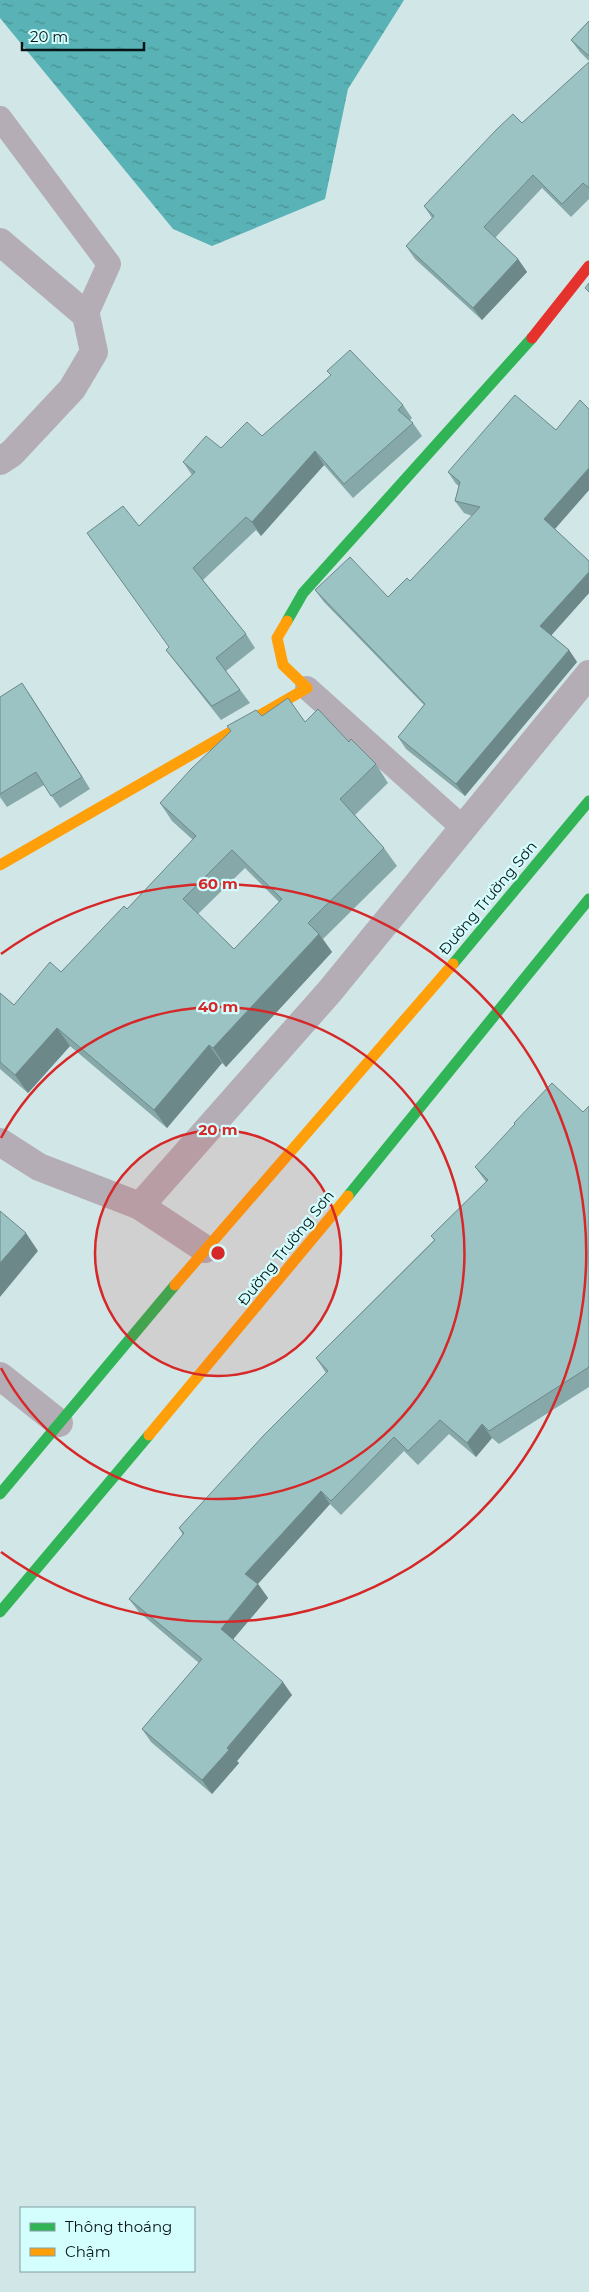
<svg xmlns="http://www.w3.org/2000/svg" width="589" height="2292" font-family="Montserrat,sans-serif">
  <defs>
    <pattern id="water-ripples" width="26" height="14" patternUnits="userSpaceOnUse" patternTransform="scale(1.25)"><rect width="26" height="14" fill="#59b2b5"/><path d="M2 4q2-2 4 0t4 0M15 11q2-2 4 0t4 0" fill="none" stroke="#489092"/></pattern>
  </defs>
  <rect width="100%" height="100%" fill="#d1e7e7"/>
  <polygon fill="url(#water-ripples)" points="0,0 404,0 348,89 325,199 212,246 173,229 0,18"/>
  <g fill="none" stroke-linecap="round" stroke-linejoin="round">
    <g stroke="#b5adb5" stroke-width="24">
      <polyline points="0,118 109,264 86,315"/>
      <polyline points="307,688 462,827"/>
    </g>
    <g stroke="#b5adb5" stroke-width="28">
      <polyline points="0,242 86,315 94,352 72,389 12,453 0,461"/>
      <polyline points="0,1142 39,1167 140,1206"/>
      <polyline points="205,1249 140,1206 330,991 589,674"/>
      <polyline points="0,1376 59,1423"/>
    </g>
    <g stroke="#30b455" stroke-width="11">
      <polyline points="287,621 303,593 532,338"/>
      <polyline points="453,964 589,801"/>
      <polyline points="348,1196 589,899"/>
      <polyline points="0,1494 175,1285"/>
      <polyline points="0,1612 149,1435"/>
    </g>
    <g stroke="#ff9f0a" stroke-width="11">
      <polyline points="0,865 307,688 283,665 277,638 287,621"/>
      <polyline points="175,1285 453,964"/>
      <polyline points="149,1435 348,1196"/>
    </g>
    <polyline stroke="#e5322d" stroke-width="11" points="532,338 589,266"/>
  </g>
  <g fill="#86a8a9" fill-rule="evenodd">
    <polygon points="589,21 589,61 580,52 571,40"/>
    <polygon points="589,62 589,199 571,217 542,188 495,238 518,259 527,272 482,320 415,259 406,246 432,218 424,206 522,123"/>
    <polygon points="327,371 403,405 412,418 410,420 413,423 422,436 353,498 324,465 261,536 256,530 203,580 246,634 255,648 226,671 250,703 221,720 176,663 166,650 169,647 139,526 192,475 183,462 221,448 262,436 331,375"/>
    <polygon points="589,409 589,490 555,529 589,561 589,593 551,635 569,650 577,662 465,796 406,749 398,737 424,705 324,602 315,590 388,597 410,581 472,516 464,513 455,501 459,486 456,484 448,472 556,430"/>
    <polygon points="30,695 90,789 60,808 44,785 7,807 0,797 0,697"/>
    <path d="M 262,716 L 305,722 L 349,742 L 376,764 L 388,783 L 355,815 L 384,848 L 397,866 L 323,939 L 332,952 L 226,1067 L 222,1063 L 167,1128 L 70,1046 L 28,1093 L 0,1069 L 0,993 L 14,1005 L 61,972 L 127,909 L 193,840 L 172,821 L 160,803 ZM 245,868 L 279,902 L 234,949 L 198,914 Z"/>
    <polygon points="589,1106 589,1387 499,1444 492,1438 476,1457 449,1434 418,1465 404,1451 341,1515 330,1504 258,1584 268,1598 233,1639 292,1695 237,1761 239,1763 212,1794 151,1742 142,1729 199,1663 139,1612 129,1599 183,1535 179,1528 326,1373 316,1358 434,1240 431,1236 486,1182 475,1167 583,1112"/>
  </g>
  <g fill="#6d8889">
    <polygon points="518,259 527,272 482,320 473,308"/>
    <polygon points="315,451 324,465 261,536 252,522"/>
    <polygon points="589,468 589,490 553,531 544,519"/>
    <polygon points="589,572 589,593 549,638 540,626"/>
    <polygon points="569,650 577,662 465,796 456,784"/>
    <polygon points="22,683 30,695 90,789 82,777"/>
    <polygon points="319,934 332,952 226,1067 213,1048"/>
    <polygon points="57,1028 70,1046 28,1093 15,1075"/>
    <polygon points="209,1045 222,1063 167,1128 154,1110"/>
    <polygon points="26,1233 38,1251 0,1297 0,1263"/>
    <polygon points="482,1424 492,1438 476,1457 467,1443"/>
    <polygon points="321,1491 330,1504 255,1587 245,1574"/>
    <polygon points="258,1584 268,1598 230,1643 221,1629"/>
    <polygon points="283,1682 292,1695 237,1761 239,1763 212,1794 202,1780 227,1748"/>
  </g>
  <g fill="#9cc3c4" stroke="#6d8889" fill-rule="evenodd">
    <polygon points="589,21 589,56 571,40"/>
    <polygon points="589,62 589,188 583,183 562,204 533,175 484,227 518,259 473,308 406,246 434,216 424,206 497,129 513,114 522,123"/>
    <polygon points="589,283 589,292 585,288"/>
    <polygon points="350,350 403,405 398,410 413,423 344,484 315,451 252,522 246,517 193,568 246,634 216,658 240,690 212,706 166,650 169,647 87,533 123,506 139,526 195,472 183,462 206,436 221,448 247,422 262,436 331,375 327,371"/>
    <polygon points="515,395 556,430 580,400 589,409 589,468 544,519 589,561 589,572 540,626 569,650 456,784 398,737 425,704 315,590 350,557 388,597 407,578 410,581 480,507 455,501 460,482 448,472"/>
    <polygon points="22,683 82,777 51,796 36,772 0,794 0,697"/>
    <path d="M 288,698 L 305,722 L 318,709 L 349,742 L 351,739 L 376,764 L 340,799 L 384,848 L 308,923 L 319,934 L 213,1048 L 209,1045 L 154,1110 L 57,1028 L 15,1075 L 0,1062 L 0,993 L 14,1005 L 50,962 L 61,972 L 124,906 L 127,909 L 196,836 L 160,803 L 192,768 L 231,731 L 227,726 L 256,710 L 262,716 ZM 232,850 L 282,899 L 234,949 L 183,899 Z"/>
    <polygon points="552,1083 583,1112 589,1106 589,1367 489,1431 482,1424 467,1443 440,1420 408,1451 394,1437 331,1501 321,1491 245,1574 258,1584 221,1629 283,1682 227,1748 229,1750 202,1780 142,1729 202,1659 129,1599 184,1533 179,1528 264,1435 328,1371 316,1358 435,1240 431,1236 488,1180 475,1167 515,1124 514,1123"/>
    <polygon points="0,1211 26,1233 0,1263"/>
  </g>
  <circle cx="218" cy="1253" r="123" fill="#d62828" fill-opacity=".12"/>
  <g fill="none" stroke="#d62828" stroke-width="2.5">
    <circle cx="218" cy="1253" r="123"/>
    <path d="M1 1138A246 246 0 1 1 1 1368"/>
    <path d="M1 954A369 369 0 1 1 1 1552"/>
  </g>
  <g text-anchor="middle" stroke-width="4.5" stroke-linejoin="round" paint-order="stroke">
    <g font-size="15" fill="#061415" stroke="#d4fdfe">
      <text transform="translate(488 898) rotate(-50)" y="5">Đường Trường Sơn</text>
      <text transform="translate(286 1248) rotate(-51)" y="5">Đường Trường Sơn</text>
    </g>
  </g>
  <circle cx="218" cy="1253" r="8" fill="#d62828" stroke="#d4fdfe" stroke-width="2.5"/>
  <g font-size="15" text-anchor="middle" font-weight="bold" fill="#d62828" stroke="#d4fdfe" stroke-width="4.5" stroke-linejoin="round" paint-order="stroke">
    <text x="218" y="889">60 m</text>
    <text x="218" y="1012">40 m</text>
    <text x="218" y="1135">20 m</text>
  </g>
  <rect x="20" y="2207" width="175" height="65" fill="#d4fdfe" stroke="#82a0a1"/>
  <rect x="30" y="2223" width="25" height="8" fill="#30b455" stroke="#82a0a1"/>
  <text x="65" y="2232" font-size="15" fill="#061415">Thông thoáng</text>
  <rect x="30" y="2248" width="25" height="8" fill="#ff9f0a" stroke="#82a0a1"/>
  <text x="65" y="2257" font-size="15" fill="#061415">Chậm</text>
  <path d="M22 42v8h122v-8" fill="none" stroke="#061415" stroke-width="2.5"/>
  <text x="30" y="42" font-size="15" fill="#061415" stroke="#d4fdfe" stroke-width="4" paint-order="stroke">20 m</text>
</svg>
